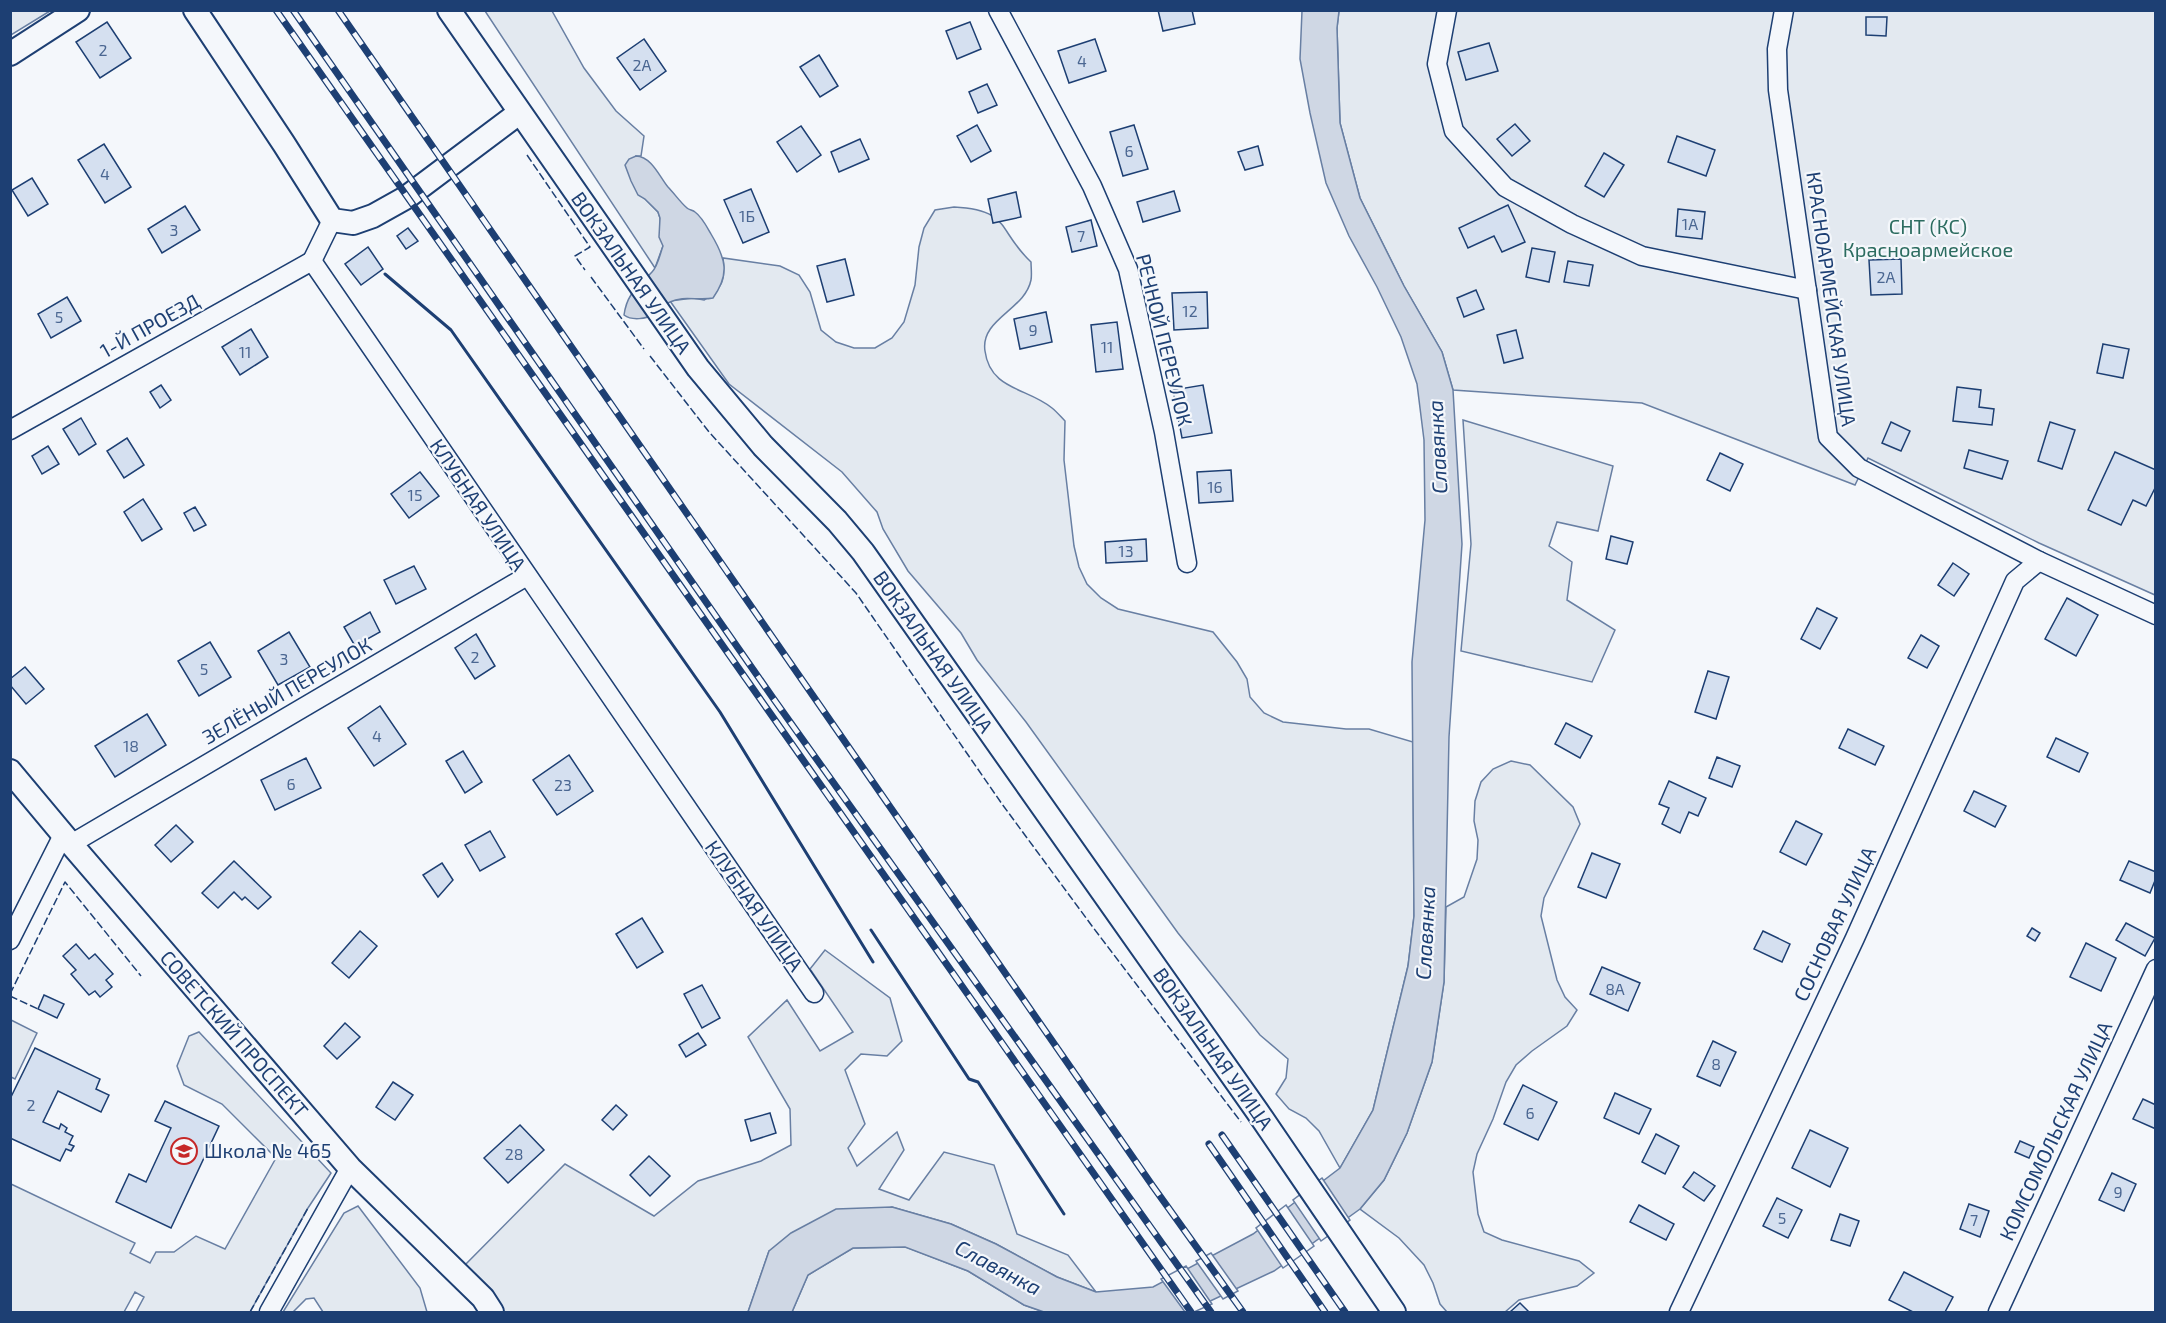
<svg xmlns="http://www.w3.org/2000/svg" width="2166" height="1323" font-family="'Exo 2',sans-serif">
  <rect width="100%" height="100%" fill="#f4f7fb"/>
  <g fill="#e3e9f0" stroke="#687fa3" stroke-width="1.5">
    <polygon points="11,10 50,10 50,11 11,35"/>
    <polygon points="485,11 552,11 584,68 616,111 644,136 641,156 636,156 645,199 658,212 660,218 663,246 655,268"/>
    <polygon points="1339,11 2155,11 2155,595 2039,543 1868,458 1855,485 1642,403 1453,390 1442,352 1404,286 1360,198 1340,123 1337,28"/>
    <path d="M 954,207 C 1011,210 997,230 1031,262 C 1031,267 1032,275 1031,280 C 1025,310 980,319 985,351 C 990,390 1028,388 1052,408 C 1057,412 1061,417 1065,421 L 1064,460 L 1074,546 L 1079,567 L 1087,584 L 1101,598 L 1118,609 L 1213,632 L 1237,662 L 1247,679 L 1250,697 L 1264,713 L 1283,722 L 1346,729 L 1369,729 L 1413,742 L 1414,916 L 1408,966 L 1373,1110 L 1340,1168 L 1319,1131 L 1306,1118 L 1289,1109 L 1276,1094 L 1286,1078 L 1288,1059 L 1260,1035 L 1178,933 L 1026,722 L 977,660 L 961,633 L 908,571 L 883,529 L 877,512 L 842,472 L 729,384 L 670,301 L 693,298 L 704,300 C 722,290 726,279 723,258 L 780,266 L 799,275 L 810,292 L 821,330 L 836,342 L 854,348 L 875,348 L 892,338 L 904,322 L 915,285 L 919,247 L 924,228 L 935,210 Z"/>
    <polygon points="1463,420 1613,466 1598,531 1557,522 1549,546 1572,562 1567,600 1615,630 1592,682 1461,651 1471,544"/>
    <polygon points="1511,761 1530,765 1573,807 1580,824 1544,898 1541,916 1557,980 1565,997 1577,1010 1567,1026 1532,1051 1516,1065 1506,1082 1493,1119 1477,1154 1473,1172 1478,1214 1484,1232 1502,1240 1579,1261 1594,1273 1577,1286 1519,1300 1505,1312 1447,1312 1440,1304 1433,1283 1424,1265 1399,1238 1360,1209 1384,1180 1407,1133 1432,1062 1444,982 1446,907 1464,897 1477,859 1478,840 1474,821 1475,801 1481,782 1493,769"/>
    <polygon points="825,950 890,998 902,1041 887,1056 861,1054 845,1070 865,1124 848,1148 857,1166 897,1132 904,1150 879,1189 909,1200 944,1152 994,1165 1017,1234 1068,1255 1096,1292 1057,1277 996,1244 951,1224 892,1207 769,1251 748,1312 504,1312 498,1301 463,1267 565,1164 654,1216 698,1181 761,1161 791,1145 790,1109 748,1037 787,1000 820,1051 853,1032 810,969"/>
    <polygon points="11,1020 37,1033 15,1079 11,1077"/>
    <polygon points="199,1032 331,1173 308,1208 250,1312 136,1312 144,1297 135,1292 124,1312 11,1312 11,1184 135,1243 130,1253 150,1263 156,1252 174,1252 196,1236 225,1249 276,1158 222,1104 184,1085 177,1066 189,1036"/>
    <polygon points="358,1206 420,1288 427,1312 323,1312 314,1298 306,1299 293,1312 283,1312 344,1213"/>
    <polygon points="906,1247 968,1271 1024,1305 1044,1312 792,1312 808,1275 853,1248"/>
  </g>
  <g fill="#cfd7e4" stroke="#687fa3" stroke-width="1.5">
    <polygon points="1302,11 1339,11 1337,28 1340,123 1360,198 1404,286 1442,352 1453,390 1462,544 1449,737 1444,982 1432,1062 1407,1133 1384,1180 1360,1209 1274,1271 1187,1312 1044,1312 1024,1305 968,1271 905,1247 853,1248 808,1275 792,1312 748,1312 769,1251 791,1233 836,1209 892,1207 951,1224 996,1244 1057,1277 1096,1292 1153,1287 1253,1234 1340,1168 1373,1110 1408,966 1414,916 1412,662 1425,520 1424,440 1417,384 1401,337 1377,287 1349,236 1326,183 1310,113 1300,59"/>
    <path d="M 636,156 C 652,157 659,176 668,187 C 674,193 680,202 687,208 C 689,210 693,210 695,212 C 702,217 707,227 711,234 C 726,259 730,274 713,298 C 699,301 683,295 670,302 C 665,304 661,311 655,314 C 646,319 632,321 624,315 C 627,293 638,287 652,272 C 658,266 660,254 663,246 L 659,237 L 660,218 L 658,212 L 645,199 L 638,195 L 631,181 L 625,165 L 629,159 Z"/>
  </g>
  <g fill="#f4f7fb" stroke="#687fa3" stroke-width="1.5">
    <polygon points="1322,1178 1350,1220 1321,1241 1293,1200"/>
    <polygon points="1286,1205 1314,1246 1283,1268 1256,1228"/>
    <polygon points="1211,1253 1238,1291 1223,1299 1196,1261"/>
    <polygon points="1186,1266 1212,1304 1194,1312 1185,1312 1161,1279"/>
  </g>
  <g fill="#d5e0f0" stroke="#1d3f73" stroke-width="1.5">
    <polygon points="1158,10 1192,10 1195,24 1163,31"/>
    <polygon points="1866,17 1887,17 1886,36 1866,35"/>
    <polygon points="107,22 131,58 100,78 76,42"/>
    <polygon points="970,22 981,49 957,59 946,31"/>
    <polygon points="644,39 666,71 640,90 617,58"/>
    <polygon points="1095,39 1106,71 1069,83 1058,51"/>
    <polygon points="1489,43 1498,71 1466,80 1458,52"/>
    <polygon points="819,55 838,86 820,97 800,67"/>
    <polygon points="987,84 997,105 978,113 969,92"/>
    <polygon points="1515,124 1530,141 1512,156 1497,139"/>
    <polygon points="977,125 991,151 971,162 957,136"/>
    <polygon points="1134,125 1148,169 1123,176 1110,132"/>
    <polygon points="801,126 821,155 797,172 777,142"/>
    <polygon points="1677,136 1715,150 1706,176 1668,162"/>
    <polygon points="860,139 869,159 839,172 831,152"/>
    <polygon points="104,144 131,187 105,203 78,160"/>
    <polygon points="1258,146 1263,165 1245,170 1238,152"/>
    <polygon points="1604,153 1624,165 1604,197 1585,186"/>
    <polygon points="32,178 48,204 28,216 12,190"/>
    <polygon points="751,189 769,232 743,243 724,200"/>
    <polygon points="1174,191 1180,211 1143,222 1137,202"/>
    <polygon points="1016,192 1021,217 993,223 988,199"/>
    <polygon points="1508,205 1525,242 1502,252 1494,236 1468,248 1459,228"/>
    <polygon points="185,206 200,230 162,253 148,229"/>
    <polygon points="1678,209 1705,212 1702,239 1676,236"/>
    <polygon points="1091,220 1097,246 1072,252 1066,227"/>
    <polygon points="408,228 418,241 406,249 397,236"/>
    <polygon points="368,247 383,269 361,285 345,264"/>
    <polygon points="1532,248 1555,252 1549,282 1526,277"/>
    <polygon points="845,259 854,295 827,302 817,266"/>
    <polygon points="1901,259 1902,294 1871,295 1869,260"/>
    <polygon points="1568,261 1593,265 1589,286 1564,282"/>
    <polygon points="1476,290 1484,309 1464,317 1457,298"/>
    <polygon points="1207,292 1208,328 1174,330 1172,293"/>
    <polygon points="67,297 81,321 51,338 38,314"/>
    <polygon points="1046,312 1052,342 1020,349 1014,319"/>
    <polygon points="1117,322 1123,369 1096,372 1091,325"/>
    <polygon points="251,329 268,357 240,375 222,347"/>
    <polygon points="1516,330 1523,358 1504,363 1497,335"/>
    <polygon points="2103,344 2129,349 2123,378 2097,373"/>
    <polygon points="161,385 171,400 160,408 150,392"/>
    <polygon points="1203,385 1212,433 1182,438 1173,390"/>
    <polygon points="1957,387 1981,390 1979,407 1994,409 1992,425 1953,421"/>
    <polygon points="81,418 96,444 79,455 63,429"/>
    <polygon points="1891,422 1910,431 1901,451 1882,443"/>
    <polygon points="2050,422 2075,430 2062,469 2038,461"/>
    <polygon points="127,438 144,465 124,478 107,451"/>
    <polygon points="48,446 59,464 42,474 32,456"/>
    <polygon points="1969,450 2008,461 2002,479 1964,468"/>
    <polygon points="2115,452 2156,470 2156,486 2146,506 2133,500 2121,525 2088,510"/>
    <polygon points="1720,453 1743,464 1730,491 1707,480"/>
    <polygon points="1231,470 1233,501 1199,503 1197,472"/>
    <polygon points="420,472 439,496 409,518 391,494"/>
    <polygon points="143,499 162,529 142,541 124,512"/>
    <polygon points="195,507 206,525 194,531 184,513"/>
    <polygon points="1611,536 1633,542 1627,564 1606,559"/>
    <polygon points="1146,539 1147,561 1106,563 1105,542"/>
    <polygon points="1953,563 1969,574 1954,596 1938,585"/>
    <polygon points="414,566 426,589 396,604 384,580"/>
    <polygon points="2067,598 2098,615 2076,656 2045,639"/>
    <polygon points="1817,608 1837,618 1820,649 1801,639"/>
    <polygon points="370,612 380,632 355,646 344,627"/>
    <polygon points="289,632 310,667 278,685 258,651"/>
    <polygon points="476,634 495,666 475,679 455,648"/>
    <polygon points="1921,635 1939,646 1927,668 1908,658"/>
    <polygon points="210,642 231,677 199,696 178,661"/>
    <polygon points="25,667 44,689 26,704 10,685 10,679"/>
    <polygon points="1708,671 1729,677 1716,719 1695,712"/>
    <polygon points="380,706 406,744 374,766 348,728"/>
    <polygon points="147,714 166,745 115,777 95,746"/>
    <polygon points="1566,723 1592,736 1580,758 1555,744"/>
    <polygon points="1848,729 1884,746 1875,765 1839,748"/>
    <polygon points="2056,738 2088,753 2079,772 2047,757"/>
    <polygon points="463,751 482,782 465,793 446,761"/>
    <polygon points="569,755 593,791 557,815 533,780"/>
    <polygon points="1717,757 1740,766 1732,787 1709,778"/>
    <polygon points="306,758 321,788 275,810 261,780"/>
    <polygon points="1669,781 1706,798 1698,816 1689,812 1680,833 1662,824 1669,808 1659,804"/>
    <polygon points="1974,791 2006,806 1995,827 1964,811"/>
    <polygon points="1796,821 1822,834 1806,865 1780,852"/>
    <polygon points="176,825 193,842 171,862 155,845"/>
    <polygon points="490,831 505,857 480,871 465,845"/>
    <polygon points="1592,853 1620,864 1606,898 1578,887"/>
    <polygon points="234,861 271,897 258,909 245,897 242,900 234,892 218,908 202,893"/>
    <polygon points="2129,861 2156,872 2156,878 2150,893 2120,880"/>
    <polygon points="442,863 453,880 438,897 423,875"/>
    <polygon points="642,918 663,952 637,968 616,934"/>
    <polygon points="2126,923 2155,938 2145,956 2116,940"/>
    <polygon points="2032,928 2040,933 2035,941 2027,936"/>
    <polygon points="360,931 377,946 349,978 332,963"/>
    <polygon points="1763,931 1790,944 1782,962 1754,949"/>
    <polygon points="2086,943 2116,958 2101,991 2070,977"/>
    <polygon points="76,944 89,959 95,954 113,974 106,980 112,987 100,997 95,991 89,995 71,974 76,970 63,956"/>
    <polygon points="1602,967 1640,983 1628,1011 1590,994"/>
    <polygon points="702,985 720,1018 702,1028 684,994"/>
    <polygon points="44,995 64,1004 57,1018 38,1009"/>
    <polygon points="345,1023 360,1037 337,1059 324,1046"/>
    <polygon points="698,1033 706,1045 686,1057 679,1045"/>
    <polygon points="1713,1041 1736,1052 1720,1086 1697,1076"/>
    <polygon points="35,1048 100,1079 96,1089 109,1095 101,1112 58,1091 43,1122 59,1129 61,1124 67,1128 65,1132 73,1136 69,1144 74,1146 71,1151 66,1149 60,1161 10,1138 10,1099"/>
    <polygon points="393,1082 413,1095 395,1120 376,1107"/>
    <polygon points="1523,1085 1557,1102 1538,1140 1504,1124"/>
    <polygon points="1615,1093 1651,1109 1639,1134 1604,1118"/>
    <polygon points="2143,1099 2156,1105 2156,1129 2133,1119"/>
    <polygon points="165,1101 219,1126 171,1228 116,1202 129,1174 146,1182 171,1128 155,1121"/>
    <polygon points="616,1105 627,1115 613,1130 602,1120"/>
    <polygon points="770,1113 776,1133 751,1141 745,1120"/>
    <polygon points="520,1125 544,1150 508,1183 484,1158"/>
    <polygon points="1810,1130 1848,1148 1830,1187 1792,1168"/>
    <polygon points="1656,1134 1679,1146 1665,1174 1642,1162"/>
    <polygon points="2020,1141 2034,1147 2029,1158 2015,1152"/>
    <polygon points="649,1156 670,1176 650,1196 630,1175"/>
    <polygon points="1694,1172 1715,1186 1704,1201 1683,1187"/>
    <polygon points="2112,1173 2136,1184 2124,1211 2099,1200"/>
    <polygon points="1777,1198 1802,1210 1788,1238 1763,1226"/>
    <polygon points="1969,1204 1989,1211 1980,1237 1960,1229"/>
    <polygon points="1639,1205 1674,1224 1666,1240 1630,1222"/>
    <polygon points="1840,1214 1859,1221 1850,1246 1831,1240"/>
    <polygon points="1904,1272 1953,1297 1945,1312 1913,1312 1889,1300"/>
    <polygon points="1520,1303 1529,1312 1510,1312"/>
  </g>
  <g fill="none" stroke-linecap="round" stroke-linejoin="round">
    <defs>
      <g id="minor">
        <polyline points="998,10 1092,186 1128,269 1164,432 1187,563"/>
        <polyline points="1447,10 1437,64 1454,131 1505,187 1572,224 1642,256 1807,290"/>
        <polyline points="1784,10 1777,49 1778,90 1828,437 1859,468 2039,561 2156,615"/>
        <polyline points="312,261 814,993"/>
        <polyline points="312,261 332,220"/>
        <polyline points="10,430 312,261"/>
        <polyline points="71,844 527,576"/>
        <polyline points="10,940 63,835"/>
        <polyline points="269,1312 350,1168"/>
        <polyline points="1679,1312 1855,938 2015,581 2039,561"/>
        <polyline points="1998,1312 2156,969"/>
      </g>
      <g id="tertiary">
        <polyline points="195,10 284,144 332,220 353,223 373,216 407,197 519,113"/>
        <polyline points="449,10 698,368 763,446 837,521 863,552 1257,1111 1394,1312"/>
        <polyline points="10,54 78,10"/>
        <polyline points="10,771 71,844 350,1168 483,1298 492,1312"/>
      </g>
    </defs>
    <use href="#minor" stroke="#1d3f73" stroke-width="21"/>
    <use href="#tertiary" stroke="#1d3f73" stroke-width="26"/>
    <use href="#minor" stroke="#f4f7fb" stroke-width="18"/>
    <use href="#tertiary" stroke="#f4f7fb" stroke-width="22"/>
    <defs>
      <g id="rail">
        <polyline points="276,10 1191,1312"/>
        <polyline points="293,10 773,698 1211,1312"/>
        <polyline points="338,10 1152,1185 1243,1312"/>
        <polyline points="1222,1135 1345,1312"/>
        <polyline points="1209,1144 1325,1312"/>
      </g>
    </defs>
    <use href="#rail" stroke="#1d3f73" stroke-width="7"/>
    <use href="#rail" stroke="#f4f7fb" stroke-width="4.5" stroke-dasharray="14" stroke-linecap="butt"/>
    <g stroke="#1d3f73" stroke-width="1.5" stroke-dasharray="8 3" stroke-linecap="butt">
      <polyline points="527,155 590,247 575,256 585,270"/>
      <polyline points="591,277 644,349"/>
      <polyline points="650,356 709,432 856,593 1002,804 1092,926 1241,1122"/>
      <polyline points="10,994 65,882 141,976"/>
      <polyline points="10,996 38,1009"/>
      <polyline points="250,1312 308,1208"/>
    </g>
    <g stroke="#1d3f73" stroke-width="3">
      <polyline points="385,274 451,330 720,712 873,962"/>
      <polyline points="871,930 969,1079 978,1082 1064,1214"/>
    </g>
  </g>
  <defs>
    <symbol id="school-ring" viewBox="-11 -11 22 22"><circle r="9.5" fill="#f4f7fb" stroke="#c62828" stroke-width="1.5"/><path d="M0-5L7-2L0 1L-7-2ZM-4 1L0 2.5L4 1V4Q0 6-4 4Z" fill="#c62828"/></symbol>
  </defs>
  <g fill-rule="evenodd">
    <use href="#school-ring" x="169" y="1136" width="30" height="30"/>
  </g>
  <g text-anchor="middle" stroke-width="4.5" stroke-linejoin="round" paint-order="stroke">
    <g font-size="16" fill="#4b6792">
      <text x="103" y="56">2</text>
      <text x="1082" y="67">4</text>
      <text x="642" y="71">2А</text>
      <text x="1129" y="157">6</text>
      <text x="105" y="180">4</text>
      <text x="747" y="222">1Б</text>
      <text x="1690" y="230">1А</text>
      <text x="174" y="236">3</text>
      <text x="1081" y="242">7</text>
      <text x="1886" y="283">2А</text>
      <text x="1190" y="317">12</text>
      <text x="59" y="323">5</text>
      <text x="1033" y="336">9</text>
      <text x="1107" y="353">11</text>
      <text x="245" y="358">11</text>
      <text x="1215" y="493">16</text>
      <text x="415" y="501">15</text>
      <text x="1126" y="557">13</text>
      <text x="475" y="663">2</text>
      <text x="284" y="665">3</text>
      <text x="204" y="675">5</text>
      <text x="377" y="742">4</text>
      <text x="131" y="752">18</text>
      <text x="291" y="790">6</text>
      <text x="563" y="791">23</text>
      <text x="1615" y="995">8А</text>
      <text x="1716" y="1070">8</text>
      <text x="31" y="1111">2</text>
      <text x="1530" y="1119">6</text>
      <text x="514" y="1160">28</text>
      <text x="2118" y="1198">9</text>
      <text x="1782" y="1224">5</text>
      <text x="1974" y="1226">7</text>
    </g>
    <g font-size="20" fill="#2c6c60" stroke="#f4f7fb">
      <text x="1928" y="234">СНТ (КС)<tspan x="1928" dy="23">Красноармейское</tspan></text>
    </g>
    <g font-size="20" fill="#1d3f73" stroke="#f4f7fb">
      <text transform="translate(631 273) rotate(55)" y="7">ВОКЗАЛЬНАЯ УЛИЦА</text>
      <text transform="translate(1831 299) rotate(82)" y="7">КРАСНОАРМЕЙСКАЯ УЛИЦА</text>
      <text transform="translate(150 326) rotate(-29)" y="7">1-Й ПРОЕЗД</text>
      <text transform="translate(1164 340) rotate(76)" y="7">РЕЧНОЙ ПЕРЕУЛОК</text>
      <text transform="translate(478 505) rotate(56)" y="7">КЛУБНАЯ УЛИЦА</text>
      <text transform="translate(933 652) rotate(55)" y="7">ВОКЗАЛЬНАЯ УЛИЦА</text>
      <text transform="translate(287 691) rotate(-30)" y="7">ЗЕЛЁНЫЙ ПЕРЕУЛОК</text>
      <text transform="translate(754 906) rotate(55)" y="7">КЛУБНАЯ УЛИЦА</text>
      <text transform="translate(1835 924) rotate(-65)" y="7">СОСНОВАЯ УЛИЦА</text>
      <text transform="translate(234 1034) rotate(49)" y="7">СОВЕТСКИЙ ПРОСПЕКТ</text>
      <text transform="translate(1213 1049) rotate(55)" y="7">ВОКЗАЛЬНАЯ УЛИЦА</text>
      <text transform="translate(2056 1131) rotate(-65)" y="7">КОМСОМОЛЬСКАЯ УЛИЦА</text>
    </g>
    <g font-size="20" fill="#1d3f73" stroke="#f4f7fb" text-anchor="start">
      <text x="204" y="1158">Школа № 465</text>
    </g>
    <g font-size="21" font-style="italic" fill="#1d3f73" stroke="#f4f7fb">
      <text transform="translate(1438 447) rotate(-93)" y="7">Славянка</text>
      <text transform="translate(1426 933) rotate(-87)" y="7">Славянка</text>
      <text transform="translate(998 1268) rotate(28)" y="7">Славянка</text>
    </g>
  </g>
  <rect width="2166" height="1323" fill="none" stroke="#1d3f73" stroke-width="24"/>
</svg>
